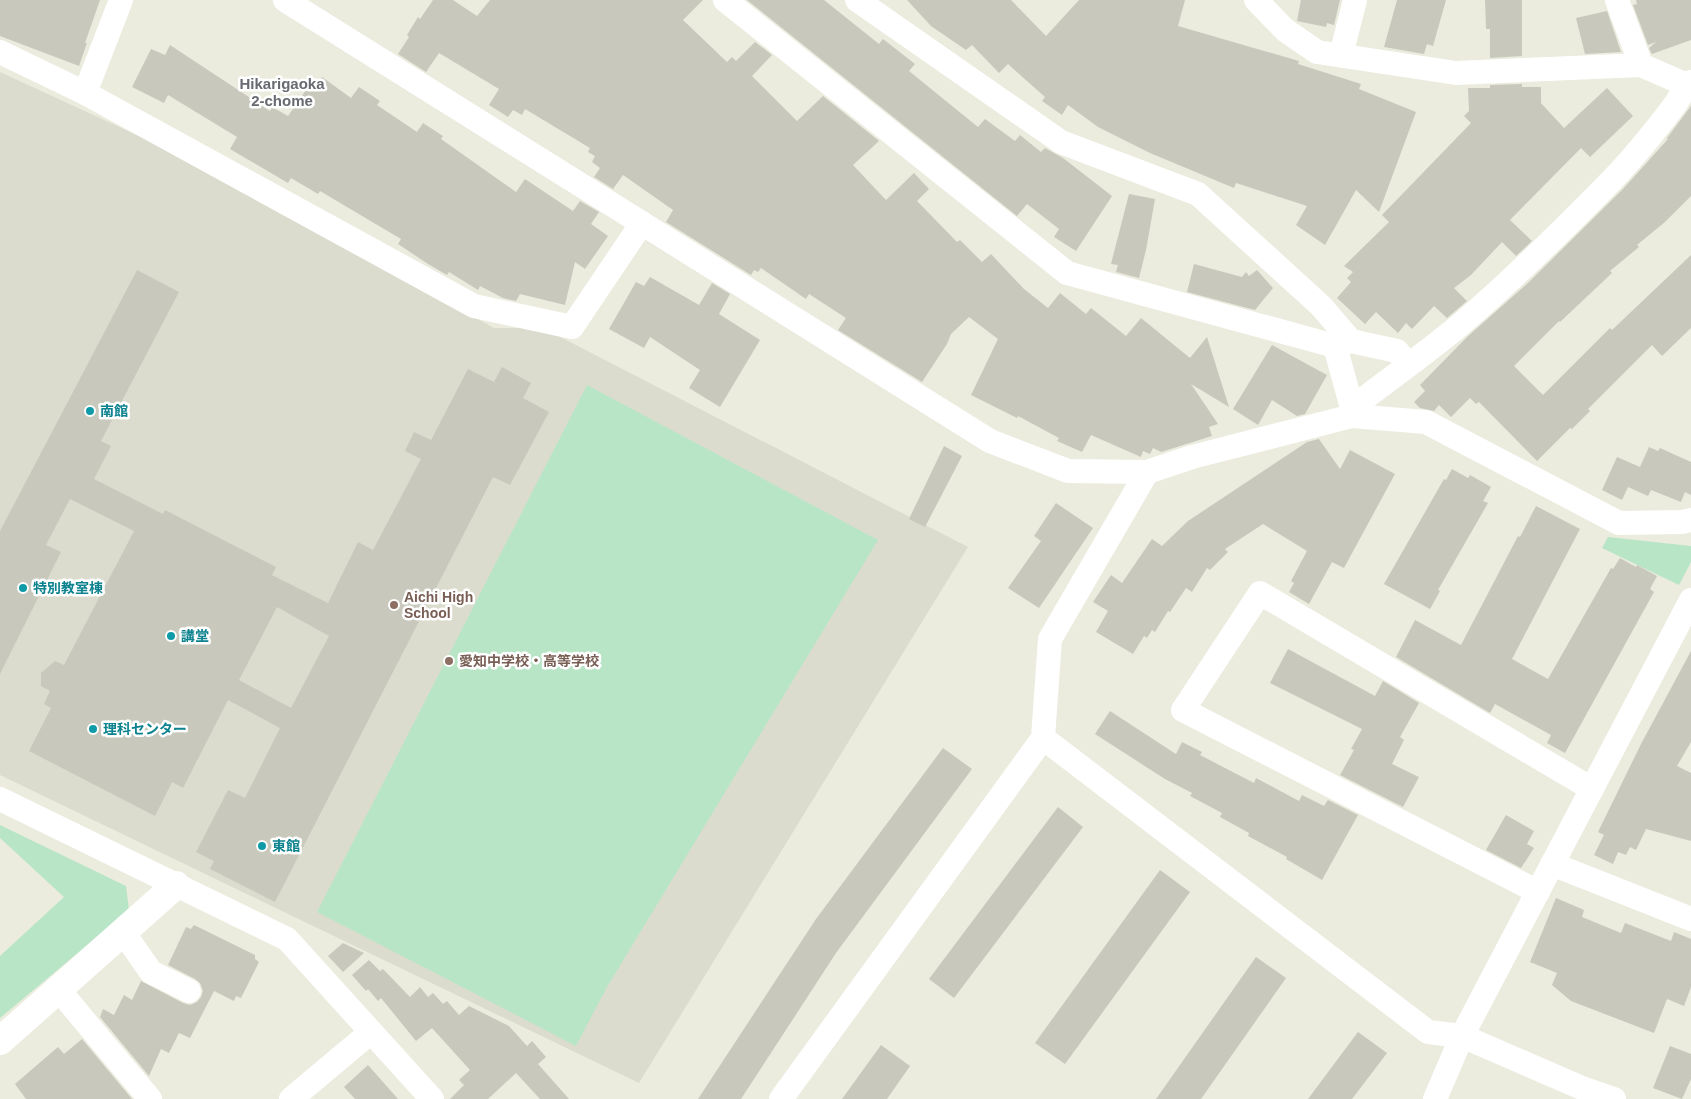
<svg xmlns="http://www.w3.org/2000/svg" width="1691" height="1099" font-family="Arial,'Noto Sans JP',sans-serif">
  <rect width="100%" height="100%" fill="#ebecde"/>
  <polygon fill="#dbdccd" points="0,72 167,149 494,328 543,328 968,547 639,1083 0,775"/>
  <g fill="#b9e5c7">
    <polygon points="587,385 878,540 607,987 576,1046 317,912"/>
    <polygon points="1608,537 1691,546 1691,562 1679,585 1602,548"/>
    <polygon points="0,825 126,886 129,910 0,1018 0,956 64,897 0,838"/>
  </g>
  <g fill="#c8c8bd" fill-rule="evenodd">
    <polygon points="0,0 100,0 85,43 87,43 79,66 0,36"/>
    <polygon points="433,0 453,0 477,16 490,0 703,0 683,20 727,62 732,57 736,61 755,42 772,55 752,76 797,121 823,96 879,141 853,165 886,200 914,173 929,189 917,201 957,242 960,240 982,262 991,254 1024,289 1048,308 1060,293 1086,314 1091,308 1126,336 1141,318 1190,358 1207,337 1229,407 1191,384 1218,424 1209,427 1212,436 1161,452 1153,448 1150,454 1143,451 1141,457 1091,435 1082,452 1057,441 1059,438 1018,416 1017,418 971,395 998,339 969,317 951,334 947,344 922,382 838,330 846,318 809,294 806,299 761,268 758,272 754,270 751,275 666,222 673,210 623,175 613,189 594,177 600,168 592,162 595,156 588,152 590,148 525,109 522,115 513,110 508,117 489,105 499,89 439,53 426,72 398,54 409,37 407,35 418,17 420,19"/>
    <polygon points="747,0 824,0 879,44 883,39 915,64 909,71 978,127 985,119 1015,141 1020,135 1041,152 1045,148 1063,158 1112,196 1076,251 1054,237 1059,229 1027,204 1017,216"/>
    <polygon points="907,0 1011,0 1046,36 1079,0 1185,0 1178,26 1299,61 1298,64 1361,84 1359,89 1416,112 1379,212 1356,190 1325,245 1296,225 1307,206 1236,183 1234,188 1150,153 1098,127 1068,105 1062,115 1042,101 1045,97 1008,64 999,73 972,45 966,50 931,26"/>
    <polygon points="1301,0 1340,0 1334,25 1327,23 1326,27 1297,21"/>
    <polygon points="1397,0 1446,0 1433,46 1427,44 1424,54 1384,47"/>
    <polygon points="1485,0 1522,0 1522,56 1490,58 1490,29 1486,29"/>
    <polygon points="1636,0 1691,0 1691,40 1652,54 1649,48 1656,42 1648,45 1633,5 1637,4"/>
    <polygon points="1607,11 1621,52 1585,54 1576,18"/>
    <polygon points="170,45 270,111 272,107 288,116 310,84 315,87 322,77 351,98 359,87 380,101 377,105 417,132 423,123 443,136 441,139 516,192 525,179 573,211 580,201 599,212 591,224 608,236 585,269 575,262 565,305 520,294 516,301 503,298 480,286 478,290 449,272 447,275 428,264 398,244 401,239 320,191 318,194 291,178 288,183 230,149 237,137 168,95 164,103 132,87 151,49 165,55"/>
    <polygon points="1522,84 1522,87 1541,87 1541,103 1564,128 1607,88 1633,116 1590,157 1581,148 1510,220 1532,241 1516,256 1502,242 1471,275 1454,288 1467,301 1447,318 1434,306 1412,329 1406,323 1398,333 1376,312 1365,324 1337,298 1351,282 1347,278 1353,272 1344,266 1389,222 1382,215 1471,123 1464,116 1469,111 1468,88 1490,88 1490,85"/>
    <polygon points="1691,106 1691,196 1665,222 1637,245 1639,247 1610,271 1612,273 1560,322 1559,321 1514,366 1543,395 1610,328 1612,330 1691,255 1691,328 1662,356 1652,345 1588,409 1590,411 1572,429 1570,428 1537,461 1479,402 1476,404 1470,398 1451,417 1439,405 1434,411 1420,408 1414,402 1425,391 1420,385 1467,337 1529,282 1623,189 1668,139 1667,138"/>
    <polygon points="1129,194 1155,199 1146,250 1139,278 1116,272 1118,265 1111,264"/>
    <polygon points="1194,264 1242,277 1246,272 1249,276 1257,270 1273,288 1255,310 1187,292"/>
    <path d="M 137,270 L 179,292 L 101,441 L 111,446 L 94,479 L 163,514 L 165,510 L 276,567 L 272,575 L 328,603 L 358,542 L 373,550 L 421,459 L 405,451 L 414,432 L 431,440 L 468,369 L 494,382 L 502,367 L 531,383 L 523,398 L 549,412 L 510,485 L 493,477 L 275,902 L 210,869 L 214,861 L 196,852 L 228,790 L 245,798 L 280,728 L 228,700 L 183,788 L 172,782 L 155,816 L 29,751 L 51,708 L 44,704 L 50,691 L 41,686 L 41,673 L 55,661 L 64,665 L 134,531 L 70,499 L 46,545 L 61,552 L 0,674 L 0,531 ZM 277,607 L 329,636 L 291,708 L 239,680 Z"/>
    <polygon points="650,277 699,305 712,283 730,294 719,314 760,340 720,407 689,388 700,370 650,337 644,348 609,329 636,282 644,286"/>
    <polygon points="1272,345 1327,375 1305,414 1297,416 1272,400 1258,425 1233,409"/>
    <polygon points="1319,439 1340,469 1350,450 1395,474 1344,568 1332,562 1309,604 1289,592 1294,583 1291,581 1307,551 1263,524 1225,549 1228,552 1210,570 1207,568 1192,592 1186,588 1170,612 1168,611 1155,632 1152,630 1147,638 1144,636 1133,654 1096,632 1108,611 1093,602 1111,575 1122,583 1152,539 1162,546 1188,521 1307,442"/>
    <polygon points="944,446 962,456 925,527 909,519"/>
    <polygon points="1649,447 1658,451 1660,448 1691,462 1691,495 1685,492 1681,502 1651,490 1648,496 1628,487 1622,500 1602,490 1617,457 1640,467"/>
    <polygon points="1452,469 1468,478 1470,475 1491,487 1483,501 1488,503 1438,590 1440,591 1430,609 1384,584 1444,479 1446,480"/>
    <polygon points="1056,503 1093,528 1039,608 1008,588 1041,541 1034,536"/>
    <polygon points="1536,506 1580,529 1512,659 1548,679 1611,568 1613,569 1620,558 1636,567 1637,565 1657,576 1650,589 1654,592 1565,753 1547,743 1551,735 1495,704 1490,713 1396,657 1415,620 1461,645 1518,536 1520,537"/>
    <polygon points="1288,649 1375,696 1383,681 1419,703 1400,737 1404,740 1392,764 1419,777 1403,807 1340,775 1354,750 1351,749 1362,729 1270,683"/>
    <polygon points="1691,651 1691,742 1677,766 1691,773 1691,841 1646,829 1636,850 1630,847 1626,855 1618,852 1613,864 1594,855 1604,835 1598,832 1641,744"/>
    <polygon points="1110,711 1176,754 1182,742 1202,752 1200,755 1254,783 1256,778 1299,801 1302,795 1324,806 1328,800 1358,815 1322,880 1286,859 1287,857 1248,836 1249,833 1220,817 1222,813 1190,796 1192,793 1165,779 1095,734"/>
    <polygon points="943,748 972,769 836,953 741,1099 698,1099 816,919"/>
    <polygon points="1058,807 1083,827 954,998 929,979"/>
    <polygon points="1506,815 1534,831 1527,844 1534,848 1521,868 1486,850"/>
    <polygon points="1160,870 1190,892 1065,1064 1035,1043"/>
    <polygon points="1556,898 1584,910 1582,917 1621,933 1625,923 1671,941 1674,932 1691,939 1691,987 1684,1006 1667,999 1654,1033 1571,1001 1552,985 1557,973 1530,962"/>
    <polygon points="194,925 255,955 255,959 259,962 241,998 236,996 234,1001 214,991 190,1038 179,1033 169,1053 161,1049 149,1076 100,1017 103,1009 114,1015 124,995 132,1000 141,981 183,1003 190,1005 197,1002 201,997 203,991 200,983 195,979 168,965 186,927 191,929"/>
    <polygon points="343,943 364,953 343,972 328,956"/>
    <polygon points="1256,957 1286,978 1201,1099 1156,1099"/>
    <polygon points="369,960 380,971 383,969 410,997 420,987 428,997 433,993 443,1004 447,1001 459,1015 469,1006 509,1026 527,1046 532,1041 546,1057 538,1064 569,1099 540,1099 516,1073 488,1099 450,1099 464,1085 459,1080 470,1070 432,1028 416,1041 381,998 378,1001 368,989 366,991 352,975"/>
    <polygon points="1358,1032 1387,1053 1352,1099 1308,1099"/>
    <polygon points="82,1039 132,1099 26,1099 15,1084 58,1047 64,1054"/>
    <polygon points="881,1045 910,1066 887,1099 842,1099"/>
    <polygon points="1670,1046 1691,1054 1691,1079 1682,1099 1653,1088"/>
    <polygon points="368,1065 398,1099 355,1099 344,1087"/>
  </g>
  <g fill="none" stroke-linecap="round" stroke-linejoin="round">
    <g stroke="#fff" stroke-width="24">
      <polyline points="285,0 990,441 1068,471 1147,472 1192,457 1352,416 1426,422 1619,523 1682,522 1691,520"/>
      <polyline points="725,0 1067,273 1335,346"/>
      <polyline points="857,0 1061,142 1198,194 1321,306 1351,341"/>
      <polyline points="1256,0 1285,30 1317,52 1456,73 1641,65"/>
      <polyline points="1617,0 1641,65 1687,85"/>
      <polyline points="0,52 85,93 474,306 572,327 642,223"/>
      <polyline points="1341,55 1355,0"/>
      <polyline points="85,93 121,0"/>
      <path d="M 1408,365 L 1397,351 L 1351,341 L 1335,346 L 1352,408 C 1388,380 1425,354 1460,325 C 1514,279 1564,229 1613,179 C 1635,156 1655,131 1674,106 C 1680,98 1683,88 1691,82"/>
      <polyline points="1043,738 1428,1032 1462,1036 1435,1099"/>
      <polyline points="0,799 287,939 432,1099"/>
      <polyline points="1552,864 1691,919"/>
      <polyline points="1538,892 1183,710 1260,593 1592,789"/>
      <polyline points="123,932 151,972 189,991"/>
      <polyline points="58,989 150,1099"/>
      <polyline points="291,1099 371,1032"/>
      <polyline points="781,1099 1043,738 1050,639 1147,472"/>
      <polyline points="1614,1099 1582,1088 1462,1036 1691,600"/>
    </g>
    <polyline stroke="#fff" stroke-width="28" points="0,1041 176,885"/>
  </g>
  <g fill="#0f9aa8" stroke="#fff" stroke-width="2">
    <circle cx="90" cy="411" r="5"/>
    <circle cx="23" cy="588" r="5"/>
    <circle cx="171" cy="636" r="5"/>
    <circle cx="93" cy="729" r="5"/>
    <circle cx="262" cy="846" r="5"/>
  </g>
  <g fill="#8d6e63" stroke="#fff" stroke-width="2">
    <circle cx="394" cy="605" r="5"/>
    <circle cx="449" cy="661" r="5"/>
  </g>
  <g text-anchor="middle" stroke-width="5" stroke-linejoin="round" paint-order="stroke">
    <g font-size="14" font-weight="bold" fill="#0d838f" stroke="#fff" text-anchor="start">
      <text x="100" y="416">南館</text>
      <text x="33" y="593">特別教室棟</text>
      <text x="181" y="641">講堂</text>
      <text x="103" y="734">理科センター</text>
      <text x="272" y="851">東館</text>
    </g>
    <g font-size="14" font-weight="bold" fill="#785e54" stroke="#fff" text-anchor="start">
      <text x="404" y="602">Aichi High<tspan x="404" dy="16">School</tspan></text>
      <text x="459" y="666">愛知中学校・高等学校</text>
    </g>
    <g font-size="15" font-weight="bold" fill="#686a72" stroke="#fff">
      <text x="282" y="89">Hikarigaoka<tspan x="282" dy="17">2-chome</tspan></text>
    </g>
  </g>
</svg>
